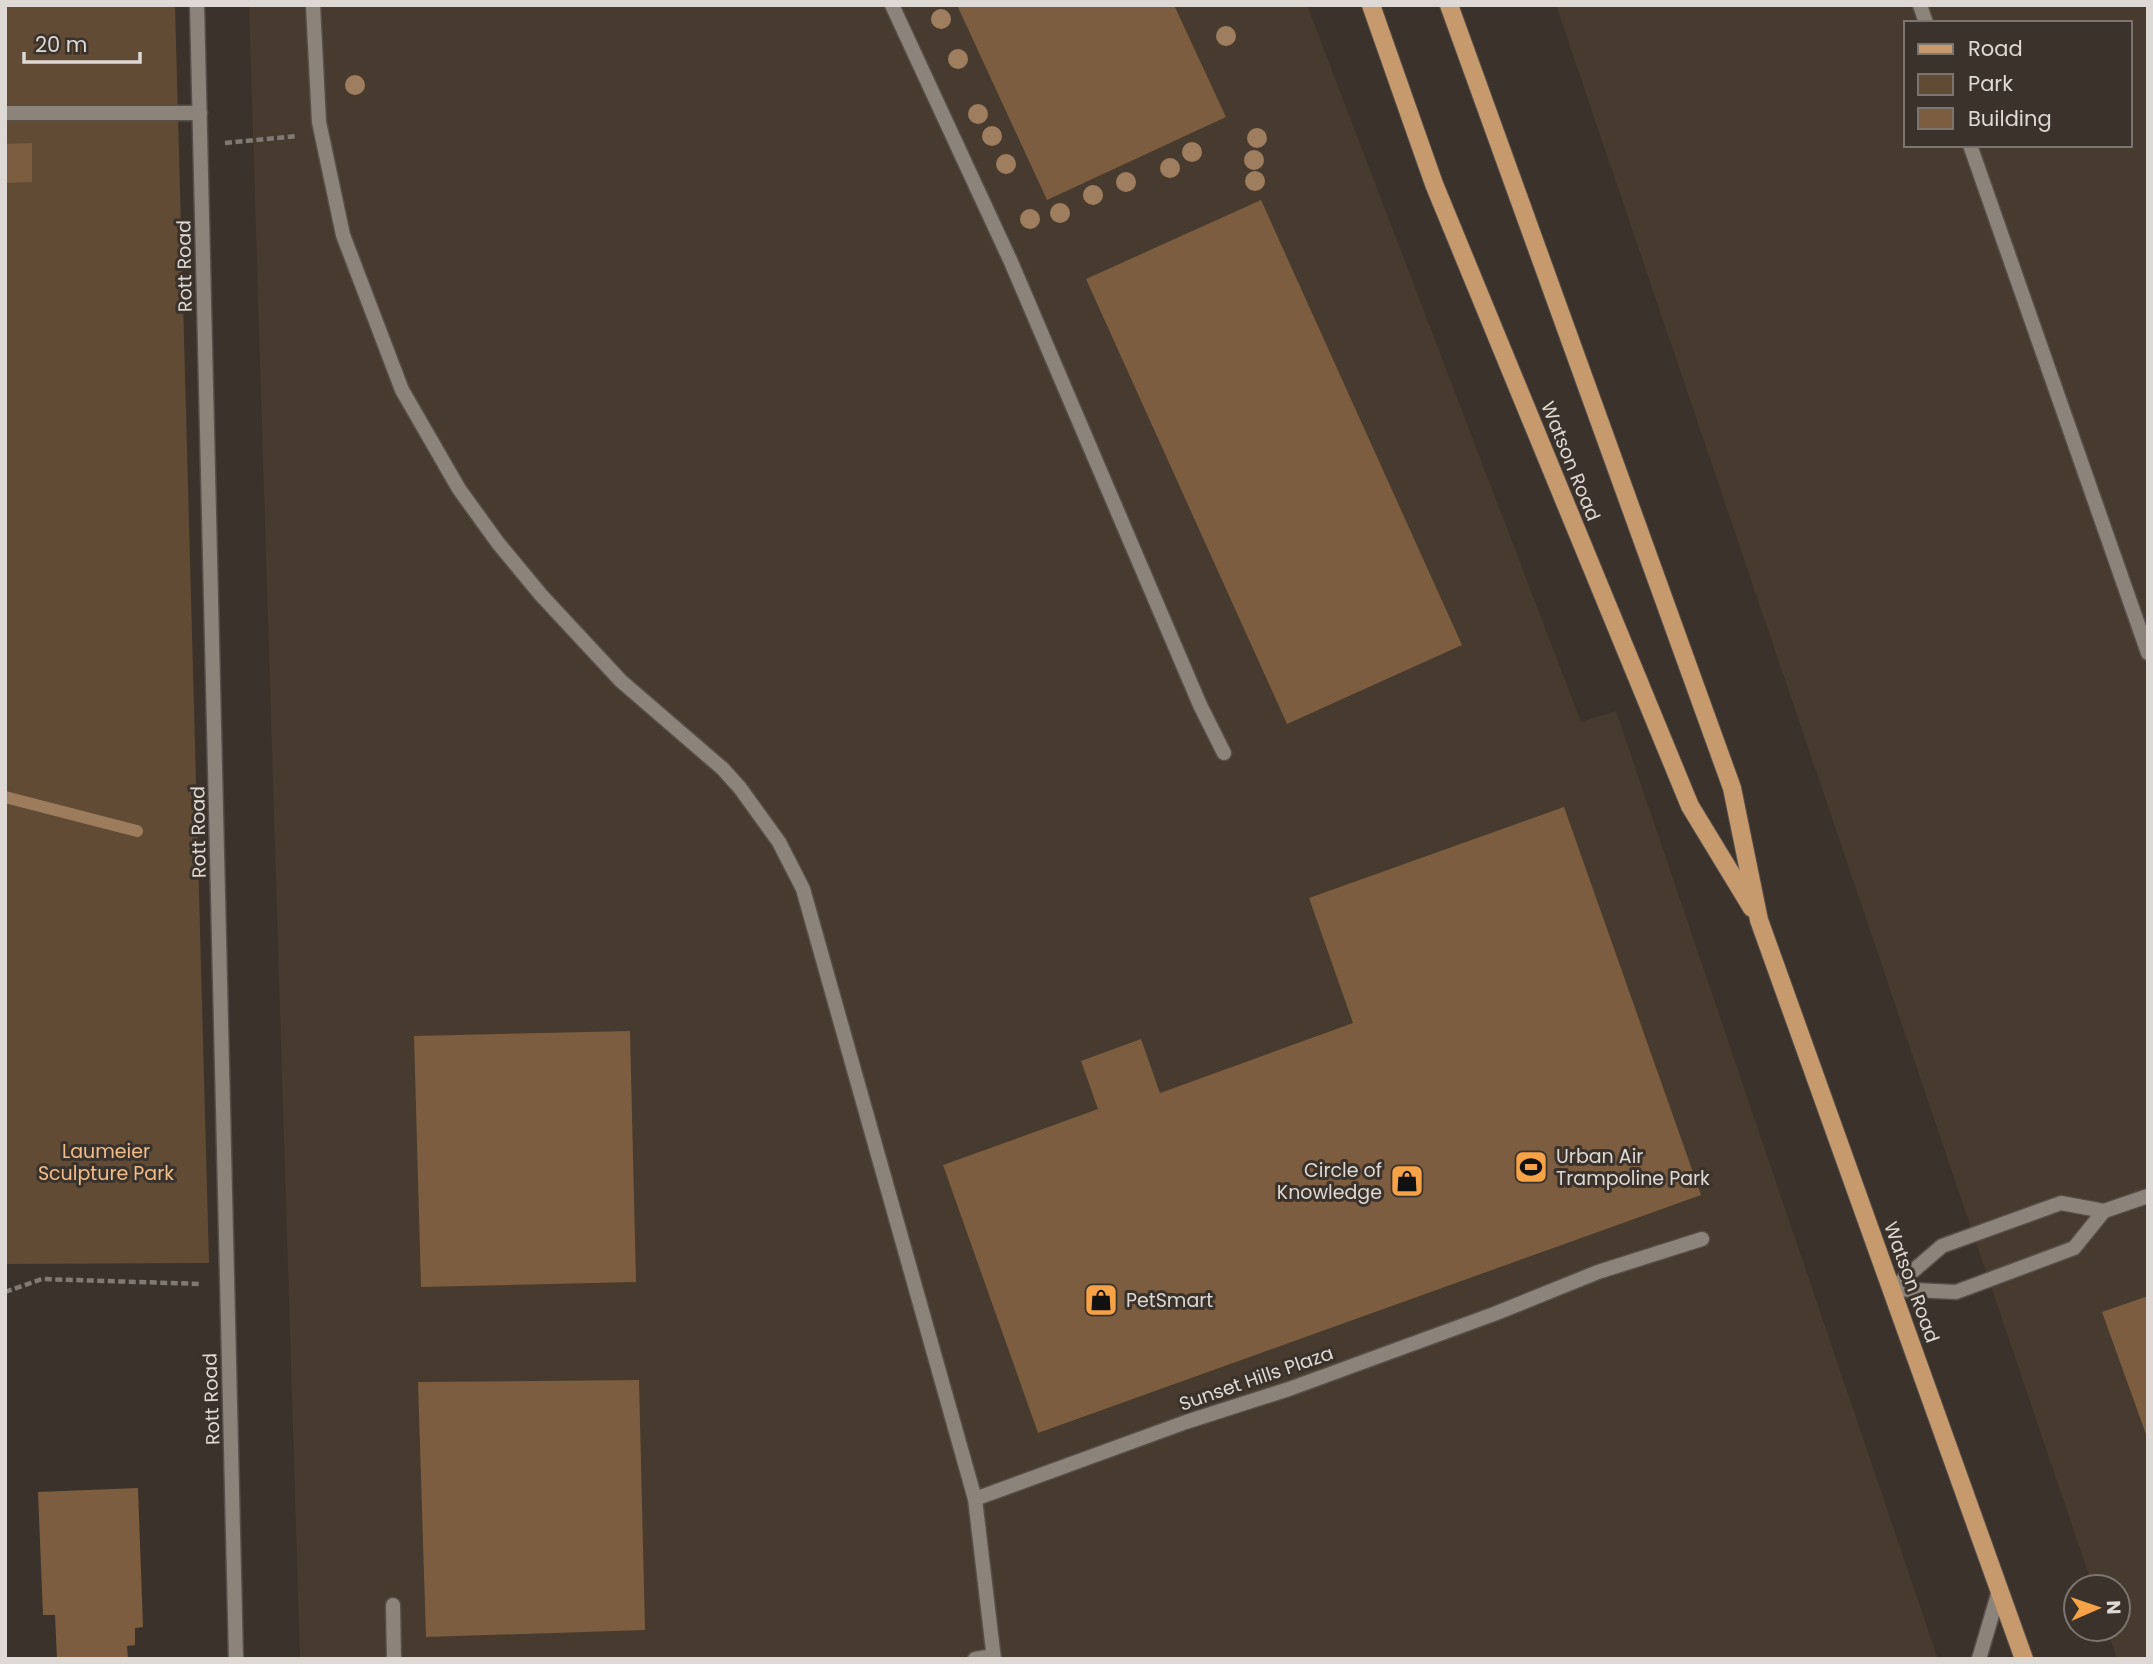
<svg xmlns="http://www.w3.org/2000/svg" width="2153" height="1664" font-family="Poppins,sans-serif">
  <rect width="100%" height="100%" fill="#3a322b"/>
  <g fill="#473a2e" fill-rule="evenodd">
    <polygon points="249,5 1307,5 1581,722 1616,711 1938,1659 300,1659"/>
    <path d="M 1556,5 L 2148,5 L 2148,1659 L 2117,1659 L 2107,1629 L 2118,1629 L 2118,1587 L 2093,1587 ZM 1906,23 L 2130,23 L 2130,145 L 1906,145 Z"/>
  </g>
  <polygon fill="#614b35" points="5,5 175,5 209,1263 5,1264"/>
  <g fill="none" stroke-linecap="round" stroke-linejoin="round">
    <polyline stroke="#9c7c5d" stroke-width="12" points="5,797 137,831"/>
  </g>
  <g fill="#7c5d3f">
    <polygon points="957,5 1174,5 1226,117 1047,200"/>
    <polygon points="32,143 32,182 5,183 5,144"/>
    <polygon points="1261,200 1462,645 1287,724 1086,279"/>
    <polygon points="1564,807 1701,1195 1038,1433 943,1165 1098,1109 1081,1061 1141,1039 1160,1093 1353,1023 1309,898"/>
    <polygon points="630,1031 636,1282 421,1287 414,1036"/>
    <polygon points="2148,1296 2148,1437 2147,1437 2102,1312"/>
    <polygon points="639,1380 645,1630 426,1637 418,1382"/>
    <polygon points="138,1488 143,1627 135,1628 135,1645 127,1646 128,1659 57,1659 55,1615 43,1615 38,1492"/>
  </g>
  <g fill="none" stroke-linecap="round" stroke-linejoin="round">
    <defs>
      <g id="service">
        <polyline points="313,5 319,122 343,235 402,390 459,489 498,543 541,595 621,681 723,769 740,788 779,842 803,889 975,1499"/>
        <polyline points="892,5 1011,262 1200,705 1224,753"/>
        <polyline points="1920,5 1926,23"/>
        <polyline points="5,113 200,113"/>
        <polyline points="1970,145 2148,653"/>
        <polyline points="1892,1289 1942,1246 2061,1203 2104,1211 2148,1196"/>
        <polyline points="1892,1289 1956,1292 2074,1248 2104,1211"/>
        <polyline points="393,1605 394,1659"/>
        <polyline points="975,1659 993,1656"/>
        <polyline points="994,1659 975,1499 1186,1422 1289,1389 1494,1314 1598,1272 1702,1239"/>
        <polyline points="1979,1659 1999,1591"/>
      </g>
      <polyline id="tertiary" points="197,5 236,1659"/>
      <g id="primary">
        <polyline points="1371,5 1434,184 1690,806 1752,908"/>
        <polyline points="1449,5 1732,788 1759,920 2024,1659"/>
      </g>
    </defs>
    <use href="#service" stroke="#564f49" stroke-width="17"/>
    <use href="#tertiary" stroke="#564f49" stroke-width="17"/>
    <use href="#primary" stroke="#564f49" stroke-width="20"/>
    <g stroke="#817a74" stroke-width="4.5" stroke-dasharray="7 3.5" stroke-linecap="butt">
      <polyline points="225,143 297,136"/>
      <polyline points="5,1292 42,1279 202,1284"/>
    </g>
    <use href="#service" stroke="#8c837b" stroke-width="14"/>
    <use href="#tertiary" stroke="#8c837b" stroke-width="14"/>
    <use href="#primary" stroke="#c79a6d" stroke-width="18"/>
  </g>
  <g fill="#9f7e5f">
    <circle cx="941" cy="19" r="10"/>
    <circle cx="1226" cy="36" r="10"/>
    <circle cx="958" cy="59" r="10"/>
    <circle cx="355" cy="85" r="10"/>
    <circle cx="978" cy="114" r="10"/>
    <circle cx="992" cy="136" r="10"/>
    <circle cx="1257" cy="138" r="10"/>
    <circle cx="1192" cy="152" r="10"/>
    <circle cx="1254" cy="160" r="10"/>
    <circle cx="1006" cy="164" r="10"/>
    <circle cx="1170" cy="168" r="10"/>
    <circle cx="1255" cy="181" r="10"/>
    <circle cx="1126" cy="182" r="10"/>
    <circle cx="1093" cy="195" r="10"/>
    <circle cx="1060" cy="213" r="10"/>
    <circle cx="1030" cy="219" r="10"/>
  </g>
  <defs>
    <symbol id="stadium-square" viewBox="-11 -11 22 22"><rect x="-9" y="-9" width="18" height="18" rx="4" fill="#f6a246" stroke="#3a322b"/><path d="M0-5a6.5 5 0 1 0 0 10a6.5 5 0 1 0 0-10ZM-3.5-1.8h7v3.6h-7Z" fill="#111"/></symbol>
    <symbol id="shop-square" viewBox="-11 -11 22 22"><rect x="-9" y="-9" width="18" height="18" rx="4" fill="#f6a246" stroke="#3a322b"/><path d="M-5-2.5h2.3a2.7 3.5 0 0 1 5.4 0H5L5.5 6h-11ZM-1.5-2.5h3a1.5 2.3 0 0 0-3 0Z" fill="#111"/></symbol>
  </defs>
  <g fill-rule="evenodd">
    <use href="#stadium-square" x="1512" y="1148" width="38" height="38"/>
    <use href="#shop-square" x="1388" y="1162" width="38" height="38"/>
    <use href="#shop-square" x="1082" y="1281" width="38" height="38"/>
  </g>
  <g text-anchor="middle" stroke-width="6" stroke-linejoin="round" paint-order="stroke">
    <g font-size="19" fill="#ded9d4" stroke="#3a322b">
      <text transform="translate(184 266) rotate(-91)" y="7">Rott Road</text>
      <text transform="translate(1571 461) rotate(68)" y="7">Watson Road</text>
      <text transform="translate(198 832) rotate(-91)" y="7">Rott Road</text>
      <text transform="translate(1912 1282) rotate(70)" y="7">Watson Road</text>
      <text transform="translate(1256 1378) rotate(-19)" y="7">Sunset Hills Plaza</text>
      <text transform="translate(211 1399) rotate(-92)" y="7">Rott Road</text>
    </g>
    <g font-size="19" fill="#f1bd8a" stroke="#3a322b">
      <text x="106" y="1158">Laumeier<tspan x="106" dy="22">Sculpture Park</tspan></text>
    </g>
    <g font-size="19" fill="#ded9d4" stroke="#3a322b" text-anchor="start">
      <text x="1556" y="1163">Urban Air<tspan x="1556" dy="22">Trampoline Park</tspan></text>
      <text x="1382" y="1177" text-anchor="end">Circle of<tspan x="1382" dy="22">Knowledge</tspan></text>
      <text x="1126" y="1307">PetSmart</text>
    </g>
  </g>
  <rect width="2153" height="1664" fill="none" stroke="#ded9d4" stroke-width="14"/>
  <rect x="1904" y="21" width="228" height="126" fill="#3a322b" stroke="#7c756f" stroke-width="2"/>
  <rect x="1918" y="44" width="35" height="10" fill="#c79a6d" stroke="#7c756f" stroke-width="2"/>
  <text x="1968" y="56" font-size="21" fill="#ded9d4">Road</text>
  <rect x="1918" y="74" width="35" height="21" fill="#614b35" stroke="#7c756f" stroke-width="2"/>
  <text x="1968" y="91" font-size="21" fill="#ded9d4">Park</text>
  <rect x="1918" y="108" width="35" height="21" fill="#7c5d3f" stroke="#7c756f" stroke-width="2"/>
  <text x="1968" y="126" font-size="21" fill="#ded9d4">Building</text>
  <g transform="translate(2097 1608) rotate(88)"><circle r="33" fill="#3a322b" stroke="#7c756f" stroke-width="2"/>
  <path d="M0-5L12 26L0 18L-12 26Z" fill="#f6a246"/>
  <text y="-10" font-size="19" font-weight="bold" text-anchor="middle" fill="#ded9d4">N</text>
  </g>
  <path d="M24 52v10h116v-10" fill="none" stroke="#ded9d4" stroke-width="3.5"/>
  <text x="35" y="52" font-size="21" fill="#ded9d4" stroke="#3a322b" stroke-width="5" paint-order="stroke">20 m</text>
</svg>
